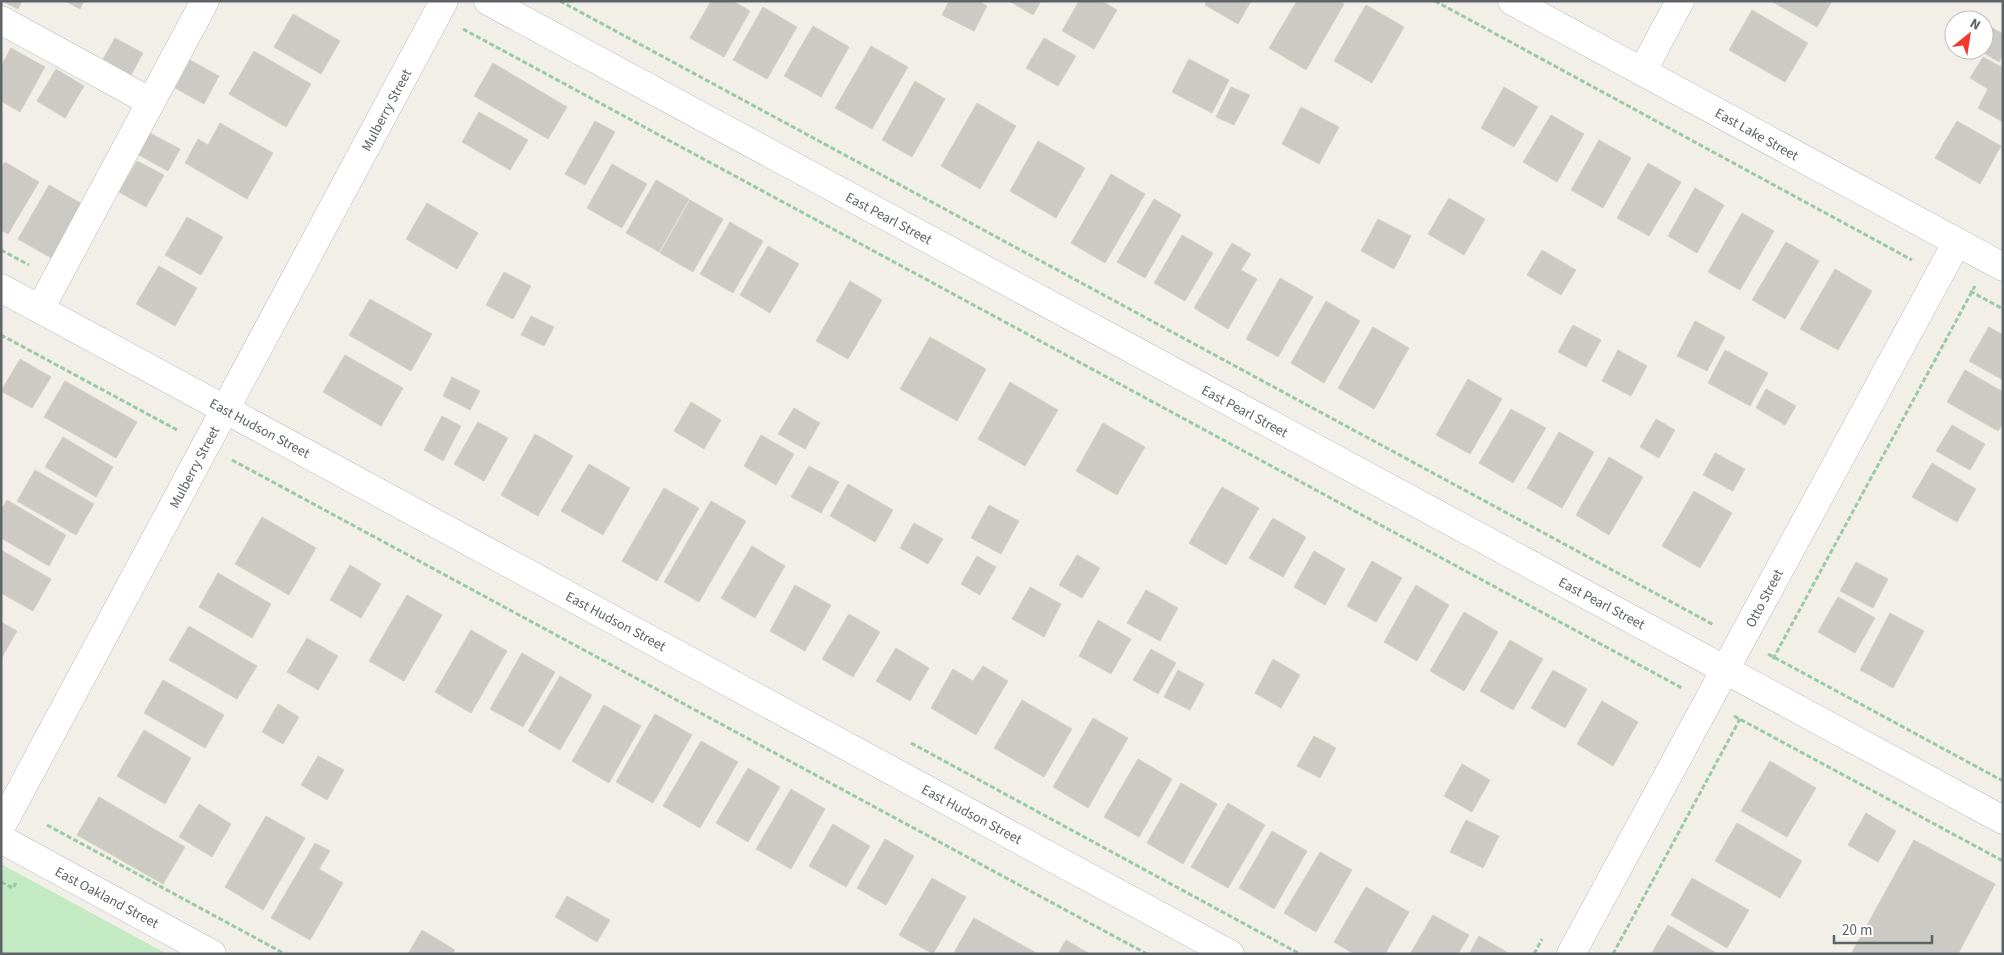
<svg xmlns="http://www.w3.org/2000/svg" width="2004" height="955" font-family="'Source Sans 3',sans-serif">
  <rect width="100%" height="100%" fill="#f1efe7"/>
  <polygon fill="#c3eac3" points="1,864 167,954 1,954"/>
  <g fill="#cccac4" stroke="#d7d1c5">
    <polygon points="2,1 22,1 18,9"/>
    <polygon points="65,1 84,1 80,9"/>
    <polygon points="711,1 733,1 750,11 724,57 690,38"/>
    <polygon points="949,1 979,1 987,6 974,31 942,15"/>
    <polygon points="1009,1 1041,1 1033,15"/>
    <polygon points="1079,1 1102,1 1117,10 1094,49 1062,31"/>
    <polygon points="1207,1 1251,1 1238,24 1205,5"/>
    <polygon points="1297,1 1340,1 1344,4 1306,70 1269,48"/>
    <polygon points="1771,1 1832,1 1817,27"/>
    <polygon points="1366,5 1404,27 1372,83 1334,61"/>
    <polygon points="763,7 797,27 767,79 733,60"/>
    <polygon points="1752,10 1808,43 1785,82 1729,50"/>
    <polygon points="293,14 340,41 321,74 274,47"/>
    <polygon points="1984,23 2003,34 2003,54 1999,62 1979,50 1984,50"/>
    <polygon points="813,26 849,47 821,97 784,76"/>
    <polygon points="115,38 143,53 131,75 103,59"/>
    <polygon points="1044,38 1076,56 1058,86 1026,68"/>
    <polygon points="871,46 908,67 872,129 835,108"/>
    <polygon points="11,48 45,67 20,112 1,101 1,66"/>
    <polygon points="254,51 311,84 286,127 229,94"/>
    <polygon points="1983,57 2003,68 2003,122 1978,108 1988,89 1970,78"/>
    <polygon points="1189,59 1229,80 1212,113 1172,92"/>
    <polygon points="190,60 219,76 204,104 175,88"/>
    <polygon points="493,63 567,107 548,139 474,96"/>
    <polygon points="56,69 84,86 65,118 37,101"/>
    <polygon points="915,81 945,99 912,157 882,140"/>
    <polygon points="1231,87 1250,95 1234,125 1216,117"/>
    <polygon points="1504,87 1538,107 1514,147 1481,128"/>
    <polygon points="977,103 1016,126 980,189 941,166"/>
    <polygon points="1301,107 1339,127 1319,164 1282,144"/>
    <polygon points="479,112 528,140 510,170 462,142"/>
    <polygon points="1551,115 1584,134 1557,182 1523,162"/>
    <polygon points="595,121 615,132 585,185 565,174"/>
    <polygon points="1957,121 2001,146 1980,184 1935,158"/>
    <polygon points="220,123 273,153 247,199 185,163 198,139 208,145"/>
    <polygon points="148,132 180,149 168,171 137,154"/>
    <polygon points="1599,140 1631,158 1603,208 1571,190"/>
    <polygon points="1038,141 1085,168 1056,218 1010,191"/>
    <polygon points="137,161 164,175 146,207 119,192"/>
    <polygon points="5,162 39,182 8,234 1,230 1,168"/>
    <polygon points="1648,163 1681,182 1649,236 1617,218"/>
    <polygon points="612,164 647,184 622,228 587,208"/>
    <polygon points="1111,174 1145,194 1105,263 1071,243"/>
    <polygon points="656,180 689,199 659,252 626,233"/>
    <polygon points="49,185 84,205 53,259 18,239"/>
    <polygon points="1695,188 1724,205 1697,253 1668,236"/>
    <polygon points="1449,198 1485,219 1464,255 1428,234"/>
    <polygon points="1154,199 1181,215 1145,278 1117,262"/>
    <polygon points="690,200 723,219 693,272 660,253"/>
    <polygon points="427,203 478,233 457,269 406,239"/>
    <polygon points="1742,213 1774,231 1740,290 1708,272"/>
    <polygon points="187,217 223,237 201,275 165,255"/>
    <polygon points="1378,219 1411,236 1394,269 1361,251"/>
    <polygon points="730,222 763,241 733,293 700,274"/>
    <polygon points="1182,235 1213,253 1185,301 1154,283"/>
    <polygon points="1786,242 1819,261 1785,319 1752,300"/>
    <polygon points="1232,243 1251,254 1241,270 1257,279 1228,329 1194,308"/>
    <polygon points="768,246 799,264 770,313 740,295"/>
    <polygon points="1542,250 1576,270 1561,295 1527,275"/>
    <polygon points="159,266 197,288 175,326 136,304"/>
    <polygon points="1835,269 1872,291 1838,350 1800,329"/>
    <polygon points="504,272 531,286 513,319 486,305"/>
    <polygon points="1280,278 1313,297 1278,357 1246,339"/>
    <polygon points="850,281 882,300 848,359 816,341"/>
    <polygon points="370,299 432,334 411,371 349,335"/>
    <polygon points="1326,301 1360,321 1324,383 1291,363"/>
    <polygon points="531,316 554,327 544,346 521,335"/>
    <polygon points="1695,321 1725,337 1707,371 1677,356"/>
    <polygon points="1573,325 1601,340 1586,367 1558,352"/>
    <polygon points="1373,327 1409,348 1374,409 1338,388"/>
    <polygon points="1989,327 2003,335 2003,380 1969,361"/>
    <polygon points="930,337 986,369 957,421 900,389"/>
    <polygon points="1618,350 1647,366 1631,396 1602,381"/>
    <polygon points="1725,350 1768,373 1750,406 1708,383"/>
    <polygon points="345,355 403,388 381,426 323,392"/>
    <polygon points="20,359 51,377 32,408 1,391"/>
    <polygon points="1965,370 2003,392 2003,423 1998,431 1947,402"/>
    <polygon points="452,377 480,391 470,410 443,396"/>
    <polygon points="1468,379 1502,399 1470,454 1436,435"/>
    <polygon points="65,381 137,422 116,458 44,417"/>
    <polygon points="1010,382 1058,410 1025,466 978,439"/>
    <polygon points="1766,389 1796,406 1785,425 1756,408"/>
    <polygon points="691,402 721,420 704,449 674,431"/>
    <polygon points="794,408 820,423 805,449 778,434"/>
    <polygon points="1511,409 1546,428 1513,483 1479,463"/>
    <polygon points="442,416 461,426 443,461 424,450"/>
    <polygon points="1656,419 1675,430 1659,458 1640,447"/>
    <polygon points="478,422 508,438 484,481 454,464"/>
    <polygon points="1103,423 1145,447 1117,495 1076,471"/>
    <polygon points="1952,425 1985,444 1970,470 1936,451"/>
    <polygon points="1559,432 1594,452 1562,508 1527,488"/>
    <polygon points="535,434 573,456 538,516 501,495"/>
    <polygon points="761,435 794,454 776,485 744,466"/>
    <polygon points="63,437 113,467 96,497 45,467"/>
    <polygon points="1715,453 1745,469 1733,491 1703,475"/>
    <polygon points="1609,457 1643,477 1609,535 1576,515"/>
    <polygon points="1932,463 1976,489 1957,522 1912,497"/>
    <polygon points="589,464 630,488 603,535 561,511"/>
    <polygon points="809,466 839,482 821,513 791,497"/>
    <polygon points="35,470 94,504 76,535 17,501"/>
    <polygon points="848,484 893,510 875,542 830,516"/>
    <polygon points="1222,487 1259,508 1226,565 1189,543"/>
    <polygon points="664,488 699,508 657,581 622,561"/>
    <polygon points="1694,491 1732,513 1700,568 1662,546"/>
    <polygon points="7,500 66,535 49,566 1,538 1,510"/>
    <polygon points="711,501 746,521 699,602 664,582"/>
    <polygon points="989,505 1019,521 1001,554 971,538"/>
    <polygon points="262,517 316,548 289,595 235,564"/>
    <polygon points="1273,518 1306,537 1283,577 1249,558"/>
    <polygon points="914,523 943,539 928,564 900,548"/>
    <polygon points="752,546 785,566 755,618 721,598"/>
    <polygon points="1,550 51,579 33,611 1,593"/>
    <polygon points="1314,551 1345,569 1325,605 1294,587"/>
    <polygon points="1077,555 1100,568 1082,598 1059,585"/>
    <polygon points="977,556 996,567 980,595 961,584"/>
    <polygon points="1372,561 1402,578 1376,622 1347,606"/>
    <polygon points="1856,562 1888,579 1873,608 1840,591"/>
    <polygon points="350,565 381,584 361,618 330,600"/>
    <polygon points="218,573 271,604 252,638 199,607"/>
    <polygon points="795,585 831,605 805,651 770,631"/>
    <polygon points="1416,585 1449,605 1417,661 1384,642"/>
    <polygon points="1030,587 1061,604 1044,637 1012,619"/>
    <polygon points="1146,590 1178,608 1160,641 1127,623"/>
    <polygon points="407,595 442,615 404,681 369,661"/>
    <polygon points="1838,597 1875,618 1855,653 1818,632"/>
    <polygon points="1464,612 1498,632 1464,691 1430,671"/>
    <polygon points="1890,613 1924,631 1893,688 1860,670"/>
    <polygon points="849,614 880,632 853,677 822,659"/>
    <polygon points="1098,620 1131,639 1111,674 1079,656"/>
    <polygon points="1,622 17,631 1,659"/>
    <polygon points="189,626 257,666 237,699 169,660"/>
    <polygon points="471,630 507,651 471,713 435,692"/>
    <polygon points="307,638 338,656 318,690 287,672"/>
    <polygon points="1510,640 1543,659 1513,710 1480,691"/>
    <polygon points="896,648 929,668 910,701 876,681"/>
    <polygon points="1151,649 1176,663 1158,694 1133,680"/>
    <polygon points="522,653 555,672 523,727 490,709"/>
    <polygon points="1273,659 1300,675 1281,708 1255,693"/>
    <polygon points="983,666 1008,681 976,735 931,708 953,669 973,681"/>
    <polygon points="1178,670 1204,684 1190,710 1164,697"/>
    <polygon points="1553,670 1587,689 1565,728 1531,708"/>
    <polygon points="560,676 592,695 560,750 528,731"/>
    <polygon points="163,680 224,715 205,748 144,713"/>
    <polygon points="1022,700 1072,729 1044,777 994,748"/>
    <polygon points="1602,701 1638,722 1613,766 1577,744"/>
    <polygon points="278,704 299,717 283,744 262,732"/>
    <polygon points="604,705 641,726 609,783 572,761"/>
    <polygon points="655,714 692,735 653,803 616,782"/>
    <polygon points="1093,718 1128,738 1088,808 1053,787"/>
    <polygon points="144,730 191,758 165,804 117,776"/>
    <polygon points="1314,736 1336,748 1320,778 1297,766"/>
    <polygon points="701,741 738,762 700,828 663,806"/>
    <polygon points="318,756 344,770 327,800 301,785"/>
    <polygon points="1138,759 1172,779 1139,837 1104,817"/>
    <polygon points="1770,761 1816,788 1787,837 1741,811"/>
    <polygon points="1462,764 1490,780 1472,812 1444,796"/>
    <polygon points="748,768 780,787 748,842 716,823"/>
    <polygon points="1181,783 1217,804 1183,864 1147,843"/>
    <polygon points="791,789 825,809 791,869 756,849"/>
    <polygon points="99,797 185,847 163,884 77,835"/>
    <polygon points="1228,803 1265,825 1228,888 1191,867"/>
    <polygon points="199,804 231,824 212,857 179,837"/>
    <polygon points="1866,813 1896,831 1878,862 1848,845"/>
    <polygon points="266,816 305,838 263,910 225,887"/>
    <polygon points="1466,820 1499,836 1483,868 1450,852"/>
    <polygon points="1737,823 1802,861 1780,898 1715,861"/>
    <polygon points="833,824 870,846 846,887 809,866"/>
    <polygon points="1272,831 1307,851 1274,909 1239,888"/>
    <polygon points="885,839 914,856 886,905 857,888"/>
    <polygon points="1914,840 1995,884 1958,954 1851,954"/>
    <polygon points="315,843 330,851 319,869 343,883 310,940 271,918"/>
    <polygon points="1320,852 1352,870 1316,932 1284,913"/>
    <polygon points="932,878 966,897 933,954 899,935"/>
    <polygon points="1692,878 1749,910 1727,948 1671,915"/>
    <polygon points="1366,887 1409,912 1385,954 1354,954 1334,942"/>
    <polygon points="567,896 610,920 597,942 555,917"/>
    <polygon points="1433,915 1469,935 1458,954 1410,954"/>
    <polygon points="974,918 1038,954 953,954"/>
    <polygon points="1668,925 1716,953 1715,954 1651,954"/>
    <polygon points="422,930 455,950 452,954 408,954"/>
    <polygon points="1479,936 1510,954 1469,954"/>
    <polygon points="1066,940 1090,954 1058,954"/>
  </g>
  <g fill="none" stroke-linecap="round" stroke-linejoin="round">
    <defs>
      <g id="minor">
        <polyline points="488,1 2003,820"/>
        <polyline points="1512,1 2003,267"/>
        <polyline points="1,20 151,102"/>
        <polyline points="1642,72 1680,1"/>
        <polyline points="1,288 1230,954"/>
        <polyline points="40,309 205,1"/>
        <polyline points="1,827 444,1"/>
        <polyline points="1,839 212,954"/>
        <polyline points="1571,954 1957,242"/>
      </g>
    </defs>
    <use href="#minor" stroke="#b9bdc1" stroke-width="29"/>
    <g stroke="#9ac9a6" stroke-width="3" stroke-dasharray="5 2.5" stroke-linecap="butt">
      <polyline points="560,1 1714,625"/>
      <polyline points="1435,1 1912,260"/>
      <polyline points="463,29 1682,688"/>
      <polyline points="1,250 29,265"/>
      <polyline points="1970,291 2003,309"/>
      <polyline points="1,335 179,431"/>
      <polyline points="232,460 1147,954"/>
      <polyline points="1768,654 2003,781"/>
      <polyline points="1773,659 1975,286"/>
      <polyline points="1734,716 2003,861"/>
      <polyline points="911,743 1300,954"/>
      <polyline points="47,825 285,954"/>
      <polyline points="1,882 13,888 16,883"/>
      <polyline points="1534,954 1542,939"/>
      <polyline points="1613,954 1740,719"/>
    </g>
    <use href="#minor" stroke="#fff" stroke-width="28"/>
  </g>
  <g text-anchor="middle" stroke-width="4.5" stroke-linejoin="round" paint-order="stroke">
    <g font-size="14" fill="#5e6368" stroke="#fff">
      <text transform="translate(386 110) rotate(-62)" y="5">Mulberry Street</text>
      <text transform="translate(1757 134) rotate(29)" y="5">East Lake Street</text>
      <text transform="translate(889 218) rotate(28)" y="5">East Pearl Street</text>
      <text transform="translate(1245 411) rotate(28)" y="5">East Pearl Street</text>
      <text transform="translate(260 428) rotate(28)" y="5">East Hudson Street</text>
      <text transform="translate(194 467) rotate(-62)" y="5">Mulberry Street</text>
      <text transform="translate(1764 598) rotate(-62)" y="5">Otto Street</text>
      <text transform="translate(1602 603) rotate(28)" y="5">East Pearl Street</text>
      <text transform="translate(616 621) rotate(28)" y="5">East Hudson Street</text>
      <text transform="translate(972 814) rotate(28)" y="5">East Hudson Street</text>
      <text transform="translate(107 897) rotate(28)" y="5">East Oakland Street</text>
    </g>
  </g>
  <rect width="2004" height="955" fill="none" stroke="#5e6368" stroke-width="5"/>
  <g transform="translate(1969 35) rotate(30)"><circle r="24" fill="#ffffff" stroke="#bfc1c3"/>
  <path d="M0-4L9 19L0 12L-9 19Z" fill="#f4372a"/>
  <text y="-8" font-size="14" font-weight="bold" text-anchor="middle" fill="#5e6368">N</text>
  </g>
  <path d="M1834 935v8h98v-8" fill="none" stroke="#5e6368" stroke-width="2.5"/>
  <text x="1842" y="935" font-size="15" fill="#5e6368" stroke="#ffffff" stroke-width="4" paint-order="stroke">20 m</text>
</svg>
